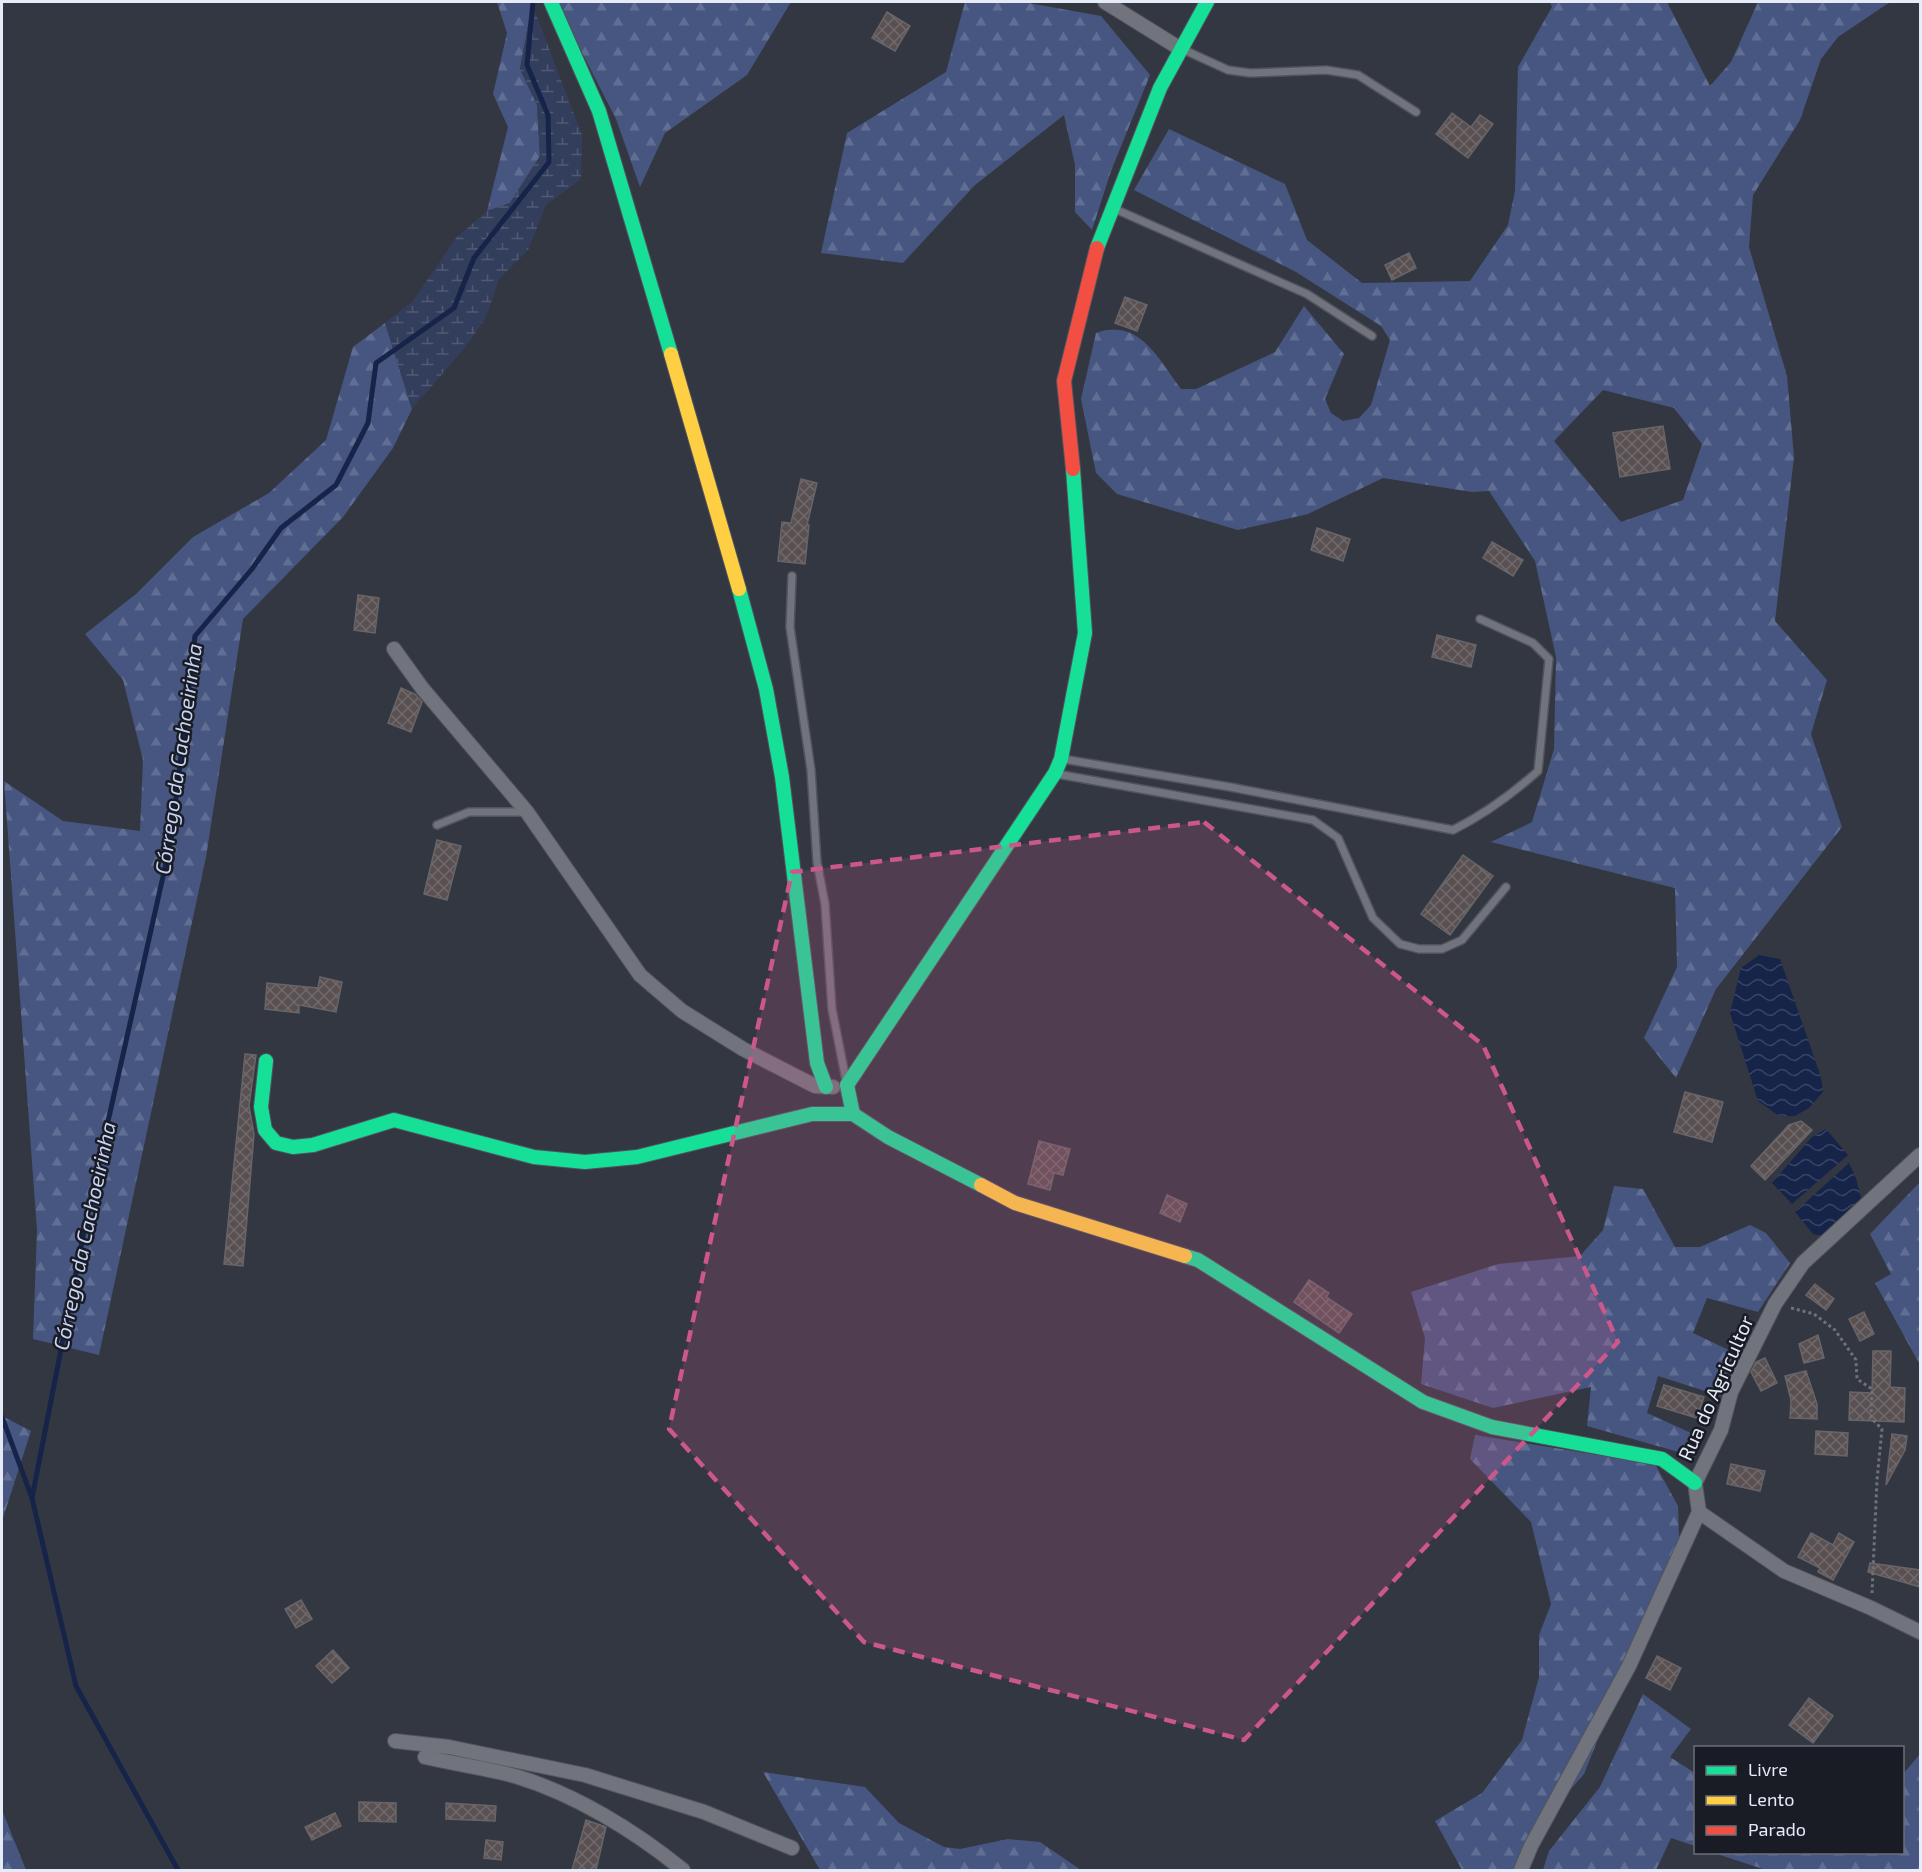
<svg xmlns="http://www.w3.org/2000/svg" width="1922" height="1872" font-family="'Exo 2',sans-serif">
  <defs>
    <pattern id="forest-firs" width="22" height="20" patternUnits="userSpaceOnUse" patternTransform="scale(1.5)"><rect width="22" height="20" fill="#465680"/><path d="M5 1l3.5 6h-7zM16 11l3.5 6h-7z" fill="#616e93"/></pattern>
    <pattern id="wetland-marsh" width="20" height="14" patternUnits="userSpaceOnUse" patternTransform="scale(1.5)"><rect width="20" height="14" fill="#333e5c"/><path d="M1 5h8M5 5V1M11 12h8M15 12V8" fill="none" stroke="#505a74"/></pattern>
    <pattern id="water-waves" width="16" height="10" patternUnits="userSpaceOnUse" patternTransform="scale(1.5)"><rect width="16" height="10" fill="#17244a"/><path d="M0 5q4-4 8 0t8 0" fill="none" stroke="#394465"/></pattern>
    <pattern id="building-cross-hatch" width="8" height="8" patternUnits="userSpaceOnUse" patternTransform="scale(1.5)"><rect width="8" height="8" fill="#595052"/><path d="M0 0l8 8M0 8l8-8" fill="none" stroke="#71696c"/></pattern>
  </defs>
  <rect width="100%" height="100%" fill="#333741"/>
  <g fill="url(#forest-firs)" fill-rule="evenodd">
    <polygon points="497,2 541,2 532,4 520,69 537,105 540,156 510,203 487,211 508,127 493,94 507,33"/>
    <polygon points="556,2 791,2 747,75 665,133 640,187 616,119"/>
    <polygon points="965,2 1023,2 1101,16 1150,75 1111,171 1092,230 1075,212 1075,165 1064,115 975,185 903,263 821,253 847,133 946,72"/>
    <path d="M 1550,2 L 1667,2 L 1710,86 L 1731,62 L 1758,2 L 1890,2 L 1838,37 L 1821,59 L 1800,120 L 1753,195 L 1749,247 L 1787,376 L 1794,457 L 1775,621 L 1827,680 L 1811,734 L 1842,827 L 1716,989 L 1676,1078 L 1644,1038 L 1677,967 L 1675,888 L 1491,842 L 1532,822 L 1554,749 L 1556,657 L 1535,561 L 1489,491 L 1472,492 L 1383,478 L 1308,514 L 1238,530 L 1117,494 L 1096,473 L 1081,399 L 1096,333 C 1139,317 1159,360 1181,389 L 1196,389 L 1275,352 L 1304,306 L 1344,354 L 1325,399 L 1331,413 L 1343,421 L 1359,418 L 1371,405 L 1390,340 L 1381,326 L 1296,272 L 1134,190 L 1169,129 L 1285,184 L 1307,240 L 1362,283 L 1470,281 L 1508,225 L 1515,191 L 1518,67 L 1552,7 ZM 1603,390 L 1674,408 L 1702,444 L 1683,500 L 1621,522 L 1554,441 Z"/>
    <polygon points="385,323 412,409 393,448 343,517 243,619 206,857 99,1355 33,1339 37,1230 4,781 63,821 140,831 143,760 123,680 85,634 136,594 193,537 269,493 326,440 353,347"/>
    <polygon points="1920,1182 1920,1365 1875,1283 1891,1274 1870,1234"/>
    <polygon points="1614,1186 1643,1189 1675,1247 1700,1247 1750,1225 1766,1233 1790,1263 1758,1312 1707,1298 1693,1333 1733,1352 1721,1396 1658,1376 1647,1413 1691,1433 1689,1455 1587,1426 1591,1387 1493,1408 1421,1384 1425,1338 1411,1292 1498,1264 1580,1256 1603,1230"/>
    <polygon points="2,1416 31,1431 2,1521"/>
    <polygon points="1475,1435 1655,1464 1678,1506 1679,1540 1584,1774 1527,1839 1517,1870 1462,1870 1435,1821 1482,1793 1522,1740 1539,1677 1539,1635 1551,1604 1531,1522 1470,1459"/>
    <polygon points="1643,1694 1691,1729 1670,1757 1695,1773 1695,1846 1671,1838 1656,1870 1543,1870 1549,1851 1600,1787"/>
    <polygon points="1920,1754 1920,1870 1766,1870 1714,1853 1902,1852 1903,1774"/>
    <polygon points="763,1772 865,1787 899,1823 944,1847 960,1849 1008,1839 1040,1842 1081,1870 820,1870"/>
    <polygon points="2,1810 26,1870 2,1870"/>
  </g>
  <polygon fill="url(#wetland-marsh)" points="532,4 582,135 581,179 546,205 528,250 499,279 486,317 467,345 412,409 385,323 413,301 456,238 487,211 510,203 540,156 537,105 520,69"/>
  <g fill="url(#water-waves)">
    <polygon points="1759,955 1780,959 1821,1077 1823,1092 1809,1108 1795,1116 1779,1116 1758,1101 1730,1013 1741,968"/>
    <polygon points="1826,1129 1848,1155 1792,1204 1772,1183 1812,1137"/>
    <polygon points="1849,1163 1856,1178 1861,1198 1822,1236 1813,1234 1795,1212"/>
  </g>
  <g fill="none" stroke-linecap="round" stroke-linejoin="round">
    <g stroke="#17244a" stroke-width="5">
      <polyline points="2,1417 32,1498 76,1686 178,1870"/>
      <polyline points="32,1498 89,1206 171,841 195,636 252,569 281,528 336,485 368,423 376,363 454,308 474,258 549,162 548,115 527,65 533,2"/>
    </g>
  </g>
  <g fill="url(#building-cross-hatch)" stroke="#686568" stroke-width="1.5">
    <polygon points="887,12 910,26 895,51 872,38"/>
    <polygon points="1452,113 1471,127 1480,115 1493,124 1468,158 1436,134"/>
    <polygon points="1409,253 1416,268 1392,280 1385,265"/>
    <polygon points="1125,297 1147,305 1137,331 1115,323"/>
    <polygon points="1663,426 1670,469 1620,477 1613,433"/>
    <polygon points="801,479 817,483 807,525 809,525 805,564 778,561 782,522 791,523"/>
    <polygon points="1317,528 1350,539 1343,561 1311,550"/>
    <polygon points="1492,542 1523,560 1513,576 1483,558"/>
    <polygon points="358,595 379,598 375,633 354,630"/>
    <polygon points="1437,635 1476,645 1471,667 1432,657"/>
    <polygon points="401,688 415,694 422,702 411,732 388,723"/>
    <polygon points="437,840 461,846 447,900 424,894"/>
    <polygon points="1463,855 1493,876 1450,935 1421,914"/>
    <polygon points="320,977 342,982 336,1012 299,1005 299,1013 265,1009 267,983 318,988"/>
    <polygon points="245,1054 256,1055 249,1106 254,1134 243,1266 224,1264"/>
    <polygon points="1685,1092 1723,1102 1712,1142 1674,1132"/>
    <polygon points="1801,1121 1812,1130 1765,1180 1751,1166 1789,1125"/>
    <polygon points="1039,1141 1070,1149 1063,1175 1054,1173 1050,1190 1028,1184"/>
    <polygon points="1167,1195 1187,1204 1180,1222 1160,1213"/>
    <polygon points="1309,1280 1329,1293 1326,1297 1352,1314 1339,1333 1294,1302"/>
    <polygon points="1815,1284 1834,1299 1826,1310 1806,1295"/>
    <polygon points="1864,1312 1874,1334 1860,1341 1849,1319"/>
    <polygon points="1818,1335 1824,1358 1804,1363 1799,1344"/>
    <polygon points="1873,1351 1891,1351 1890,1387 1905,1388 1904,1422 1849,1420 1850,1392 1872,1393"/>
    <polygon points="1765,1358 1777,1383 1761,1391 1751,1372 1756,1362"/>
    <polygon points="1806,1371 1817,1404 1817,1419 1790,1418 1791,1400 1785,1376"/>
    <polygon points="1664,1385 1704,1397 1697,1418 1657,1406"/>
    <polygon points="1816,1431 1848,1433 1847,1456 1815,1454"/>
    <polygon points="1892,1434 1907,1436 1905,1450 1886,1485"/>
    <polygon points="1731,1464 1765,1471 1760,1491 1727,1484"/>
    <polygon points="1811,1533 1833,1545 1839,1533 1854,1542 1833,1580 1818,1572 1820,1568 1798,1557"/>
    <polygon points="1870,1563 1920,1570 1920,1587 1868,1572"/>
    <polygon points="301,1600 312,1619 296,1628 285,1609"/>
    <polygon points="333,1650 349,1668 332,1683 316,1666"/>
    <polygon points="1657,1656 1681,1668 1670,1690 1646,1678"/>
    <polygon points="1809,1698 1833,1716 1813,1743 1789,1725"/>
    <polygon points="359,1802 396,1803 396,1822 359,1821"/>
    <polygon points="446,1803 496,1806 495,1821 446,1819"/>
    <polygon points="335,1813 341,1826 312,1840 305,1827"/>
    <polygon points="586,1820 606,1827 596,1870 572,1870"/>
    <polygon points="486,1840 503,1842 501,1860 484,1858"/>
  </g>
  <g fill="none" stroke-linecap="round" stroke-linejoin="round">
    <defs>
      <g id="lane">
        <polyline points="1182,49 1228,70 1250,73 1326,70 1358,75 1416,112"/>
        <polyline points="1115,209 1307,294 1372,336"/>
        <polyline points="792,576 790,627 811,770 817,862 825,904 832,1009 846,1080"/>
        <path d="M 1063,759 L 1230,787 L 1453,830 C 1485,814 1511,795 1538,771 L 1549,659 L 1533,643 L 1480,619"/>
        <polyline points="1057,774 1313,820 1338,838 1373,918 1400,944 1419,949 1442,949 1462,940 1506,887"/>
        <polyline points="437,825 469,812 527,812"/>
      </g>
      <g id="street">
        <polyline points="1105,2 1179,48"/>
        <polyline points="394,649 422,688 527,812 640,975 682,1011 743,1049 815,1086 833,1087"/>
        <polyline points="1699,1512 1784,1571 1871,1608 1920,1632"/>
        <polyline points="395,1741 449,1747 585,1775 704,1812 792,1848"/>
        <path d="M 425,1757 C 455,1764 486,1768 515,1776 C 575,1794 635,1831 683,1870"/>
        <polyline points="1521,1870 1531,1846 1629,1666 1699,1512 1695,1483 1721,1430 1731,1392 1775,1304 1803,1263 1920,1155"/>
      </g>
      <g id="fast">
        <polyline points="551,2 599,111 671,354"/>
        <polyline points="1097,248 1160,88 1207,2"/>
        <polyline points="739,589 766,689 782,777 817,1063 826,1087"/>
        <polyline points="266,1061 261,1107 265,1130 276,1143 293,1147 313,1145 394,1120 534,1157 585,1162 637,1157 812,1114 853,1114 888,1137 981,1185"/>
        <polyline points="853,1114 847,1085 1055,773 1061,759 1085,633 1073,469"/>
        <polyline points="1185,1256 1198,1260 1423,1402 1492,1427 1662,1459 1695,1483"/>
      </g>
      <g id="slow">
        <polyline points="671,354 739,589"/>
        <polyline points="981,1185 1015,1203 1185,1256"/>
      </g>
      <polyline id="jam" points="1073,469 1064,381 1097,248"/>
    </defs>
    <use href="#lane" stroke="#51545d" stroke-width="10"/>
    <use href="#street" stroke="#51545d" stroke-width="16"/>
    <use href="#fast" stroke="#51545d" stroke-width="16"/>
    <use href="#slow" stroke="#51545d" stroke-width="16"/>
    <use href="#jam" stroke="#51545d" stroke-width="16"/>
    <polyline stroke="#6e7278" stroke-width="3" stroke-dasharray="3 3" stroke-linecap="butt" points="1791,1308 1814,1314 1835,1330 1856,1360 1857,1379 1872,1389 1871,1418 1882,1429 1877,1480 1872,1593"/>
    <use href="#lane" stroke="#71747c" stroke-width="7"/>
    <use href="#street" stroke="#71747c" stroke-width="14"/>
    <use href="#fast" stroke="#16e098" stroke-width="14"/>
    <use href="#slow" stroke="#ffcf43" stroke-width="14"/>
    <use href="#jam" stroke="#f24e42" stroke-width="14"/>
  </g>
  <path fill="#cc578a" fill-opacity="0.2" stroke="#cc578a" stroke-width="4.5" stroke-dasharray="12 8" stroke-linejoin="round" d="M 1204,822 L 1483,1045 L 1618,1342 L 1244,1740 L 864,1642 L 669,1429 L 792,872 Z"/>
  <g text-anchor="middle" stroke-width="5" stroke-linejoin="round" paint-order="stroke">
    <g font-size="20" fill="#e5ebf7" stroke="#191c25">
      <text transform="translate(1716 1388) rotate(-66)" y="7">Rua do Agricultor</text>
    </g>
    <g font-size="21" font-style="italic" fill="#c8d4f2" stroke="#191c25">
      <text transform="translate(179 759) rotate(-82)" y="7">Córrego da Cachoeirinha</text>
      <text transform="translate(85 1236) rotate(-78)" y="7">Córrego da Cachoeirinha</text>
    </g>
  </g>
  <rect width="1922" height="1872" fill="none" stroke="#e5ebf7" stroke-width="6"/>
  <rect x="1694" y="1746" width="210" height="108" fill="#191c25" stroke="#6b6f79" stroke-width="1.5"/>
  <rect x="1706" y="1766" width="30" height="9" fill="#16e098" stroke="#6b6f79" stroke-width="1.5"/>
  <text x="1748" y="1776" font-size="18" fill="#e5ebf7">Livre</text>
  <rect x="1706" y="1796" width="30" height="9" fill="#ffcf43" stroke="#6b6f79" stroke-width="1.5"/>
  <text x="1748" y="1806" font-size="18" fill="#e5ebf7">Lento</text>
  <rect x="1706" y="1826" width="30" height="9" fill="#f24e42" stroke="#6b6f79" stroke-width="1.5"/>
  <text x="1748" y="1836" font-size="18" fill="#e5ebf7">Parado</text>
</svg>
